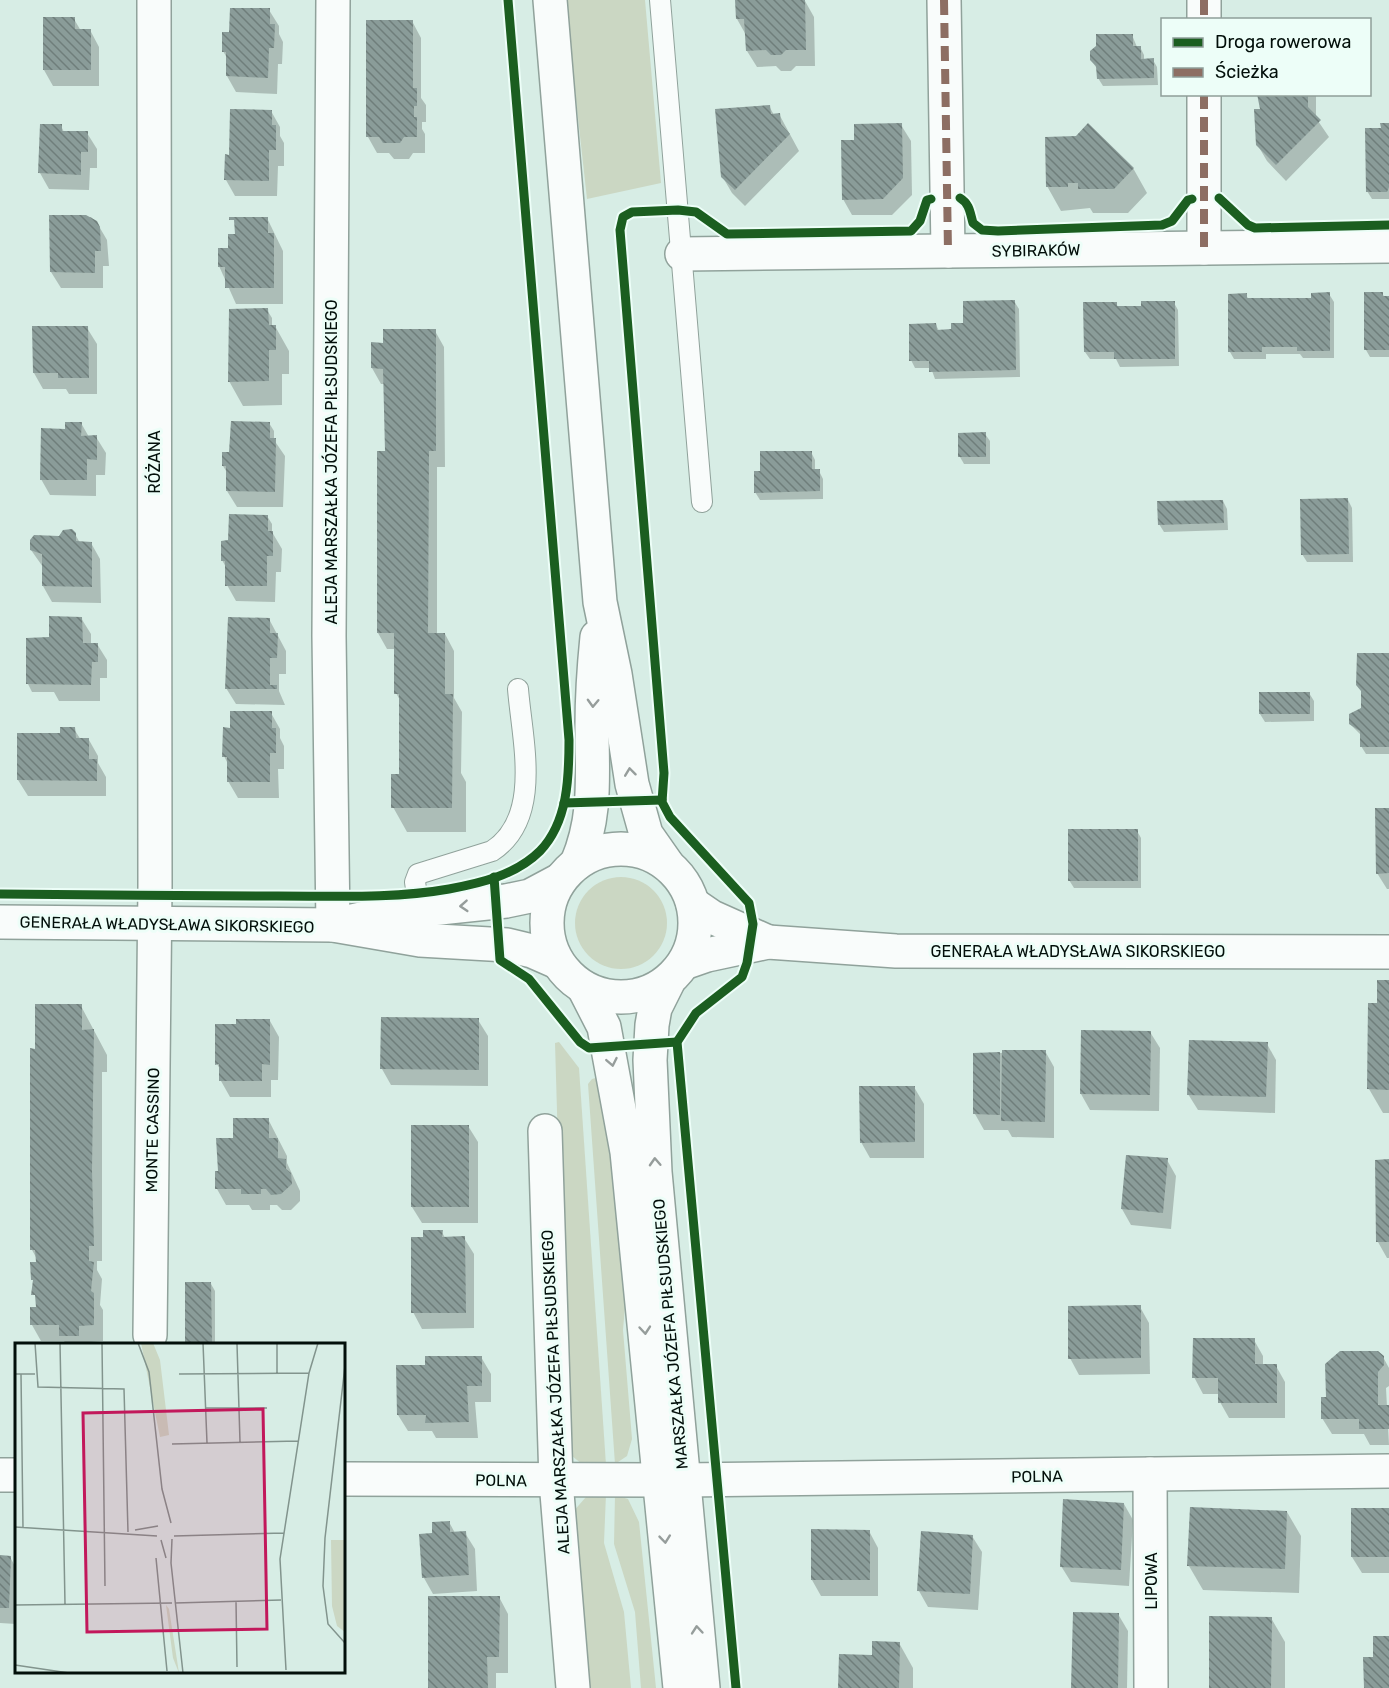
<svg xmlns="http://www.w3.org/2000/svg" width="1389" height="1688" font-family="Rubik,sans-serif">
  <defs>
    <pattern id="building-back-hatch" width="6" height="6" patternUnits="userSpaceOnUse" patternTransform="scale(1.5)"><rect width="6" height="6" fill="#8a9c99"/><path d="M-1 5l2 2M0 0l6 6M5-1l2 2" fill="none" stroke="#6f7e7b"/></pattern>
  </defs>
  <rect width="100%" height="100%" fill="#d7ede5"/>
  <g fill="#cbd7c3">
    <polygon points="565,0 645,0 661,183 587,199"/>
    <circle cx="621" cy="923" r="46"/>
    <polygon points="559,1042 579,1068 606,1465 587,1468 567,1452 555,1043"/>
    <polygon points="603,1076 630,1249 623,1330 632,1439 627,1456 615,1464 588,1084 592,1079"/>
    <polygon points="595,1493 606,1494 604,1543 624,1612 631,1688 587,1688 572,1513 586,1497"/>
    <polygon points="615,1495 628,1499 639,1522 656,1688 641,1688 635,1612 614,1544"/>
  </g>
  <g fill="#0003">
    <polygon points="737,0 805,1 814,17 815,66 796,66 791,71 781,71 776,66 757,67 747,51 746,35 737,19"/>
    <polygon points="269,10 279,26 279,34 283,42 282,64 278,64 277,94 236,92 227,76 227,58 223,51 231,34"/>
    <polygon points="44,19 74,19 81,31 90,30 99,47 99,86 53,86 44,70"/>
    <polygon points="412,21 421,38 421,98 426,105 426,122 422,122 422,129 425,134 425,153 413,153 409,159 394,159 389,153 377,153 368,137"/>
    <polygon points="1132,35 1137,47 1140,47 1144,55 1144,60 1153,60 1157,67 1158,85 1103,86 1098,78 1098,70 1091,60"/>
    <polygon points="1258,94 1316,94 1316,118 1329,137 1286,181 1267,161 1257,144 1262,111"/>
    <polygon points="769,106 774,115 779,114 799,151 745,206 732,193 722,176"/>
    <polygon points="271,111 280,127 280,136 284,143 284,166 278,166 277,196 235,196 226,180 231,156"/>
    <polygon points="901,125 911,141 912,195 892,215 852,215 843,199 855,141"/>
    <polygon points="1389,125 1389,199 1372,199 1367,191"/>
    <polygon points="61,126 64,132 87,133 97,149 97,168 90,168 89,190 49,189 40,173"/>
    <polygon points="1133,168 1147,193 1128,213 1093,213 1090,208 1061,211 1047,186"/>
    <polygon points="51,217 91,217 97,223 107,240 109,266 103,266 103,288 61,288 51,272"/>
    <polygon points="267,218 283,251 283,304 236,304 219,266 236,235"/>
    <polygon points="1382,293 1385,298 1389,297 1389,357 1370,357 1366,350"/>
    <polygon points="1329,294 1334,302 1334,358 1303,358 1300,354 1266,354 1266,359 1234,359 1230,352 1246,295 1249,300 1312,299"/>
    <polygon points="1014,301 1019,309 1020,377 935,379 931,368 915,368 911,360 936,325 939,331 953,331"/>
    <polygon points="1116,303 1118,307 1142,307 1174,303 1178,310 1179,366 1120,367 1116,359 1090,359 1085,352"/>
    <polygon points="267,310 272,318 272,326 275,326 289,351 289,374 282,374 282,405 243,406 229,381"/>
    <polygon points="87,328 97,344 97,394 69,394 66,389 43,389 34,373"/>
    <polygon points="435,331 444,347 445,467 437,467 437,634 445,634 454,651 454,698 462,712 461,773 466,782 466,832 407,832 393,807 401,776 401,702 396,693 396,649 387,649 378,633 386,453 385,384 381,384 372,368 385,344"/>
    <polygon points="81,423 89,437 96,437 106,453 105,475 96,475 96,496 50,495 41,479 66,430"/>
    <polygon points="269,423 274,431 274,440 285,456 283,507 237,507 227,491 228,474 223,466 230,454"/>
    <polygon points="985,434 990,441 990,464 964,464 960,457"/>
    <polygon points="811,452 815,460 815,471 819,471 823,479 823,499 760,500 755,492 762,472"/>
    <polygon points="1348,500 1352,508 1353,562 1307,562 1302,554"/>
    <polygon points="1223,501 1227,509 1228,530 1164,532 1159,524"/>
    <polygon points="267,516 272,524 272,532 282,549 281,572 276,572 275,602 236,601 227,585 227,569 222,560 230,542"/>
    <polygon points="75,534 80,543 91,543 100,559 101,603 52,602 43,586 43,567 31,550"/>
    <polygon points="81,618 91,634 91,644 97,644 107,660 107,678 100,678 100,701 59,701 54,692 32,692 28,684 28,639 50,643"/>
    <polygon points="269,619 286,651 286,674 279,674 279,691 285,705 236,704 226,688"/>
    <polygon points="1389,654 1389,754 1366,754 1361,746 1362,736 1350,724 1362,709"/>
    <polygon points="1261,693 1309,693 1314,701 1314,721 1265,722 1260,714"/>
    <polygon points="271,713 280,729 280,738 284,746 284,769 278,769 279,798 238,798 228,781 228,764 224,756 232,729"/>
    <polygon points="74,729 81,740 89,740 98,756 98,763 106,777 106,796 28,796 18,780 61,735"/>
    <polygon points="1389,810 1389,889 1387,889 1377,873"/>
    <polygon points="1137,831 1141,838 1141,888 1074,888 1069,880"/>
    <polygon points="1389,981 1389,1113 1383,1113 1369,1089 1378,1004"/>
    <polygon points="81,1006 107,1055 107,1072 102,1072 102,1261 97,1261 97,1270 102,1279 100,1305 103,1310 103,1341 66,1344 64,1341 41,1341 32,1325 37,1308 37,1259 32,1250 37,1050"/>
    <polygon points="478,1020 488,1036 488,1086 391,1085 382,1069"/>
    <polygon points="270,1021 279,1037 278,1080 271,1080 271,1097 230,1097 221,1081 221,1071 217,1064 238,1026"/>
    <polygon points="1150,1032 1160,1048 1159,1111 1090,1110 1081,1094"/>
    <polygon points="1267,1044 1276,1060 1275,1113 1198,1110 1188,1094"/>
    <polygon points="1045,1051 1054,1067 1054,1138 1012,1137 1008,1130 984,1130 975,1114 974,1054"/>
    <polygon points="914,1087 924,1104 924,1158 870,1158 861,1142"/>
    <polygon points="268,1119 287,1156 287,1163 300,1191 300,1201 291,1210 282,1210 277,1205 270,1205 270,1210 252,1210 249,1205 226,1205 217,1189 219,1173 234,1139"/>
    <polygon points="468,1126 478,1142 478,1223 422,1223 412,1207"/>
    <polygon points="1167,1160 1176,1176 1171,1229 1131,1225 1122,1209"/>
    <polygon points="1389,1161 1389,1258 1387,1258 1378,1242"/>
    <polygon points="442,1232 445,1238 464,1238 474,1254 474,1328 422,1329 413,1312 424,1238"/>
    <polygon points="186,1284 211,1284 215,1291 215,1344 186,1344"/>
    <polygon points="1140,1307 1149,1323 1150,1374 1079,1375 1070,1358"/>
    <polygon points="1254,1340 1263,1356 1263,1366 1276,1366 1285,1382 1285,1418 1229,1418 1220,1402 1220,1394 1203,1394 1194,1377"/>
    <polygon points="481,1357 491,1374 491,1402 475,1402 478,1438 436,1438 432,1431 408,1431 398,1415 398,1367 427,1367"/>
    <polygon points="1383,1357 1389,1368 1389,1386 1386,1388 1389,1445 1370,1445 1364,1434 1332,1434 1322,1418 1327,1398"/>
    <polygon points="1124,1504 1133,1520 1129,1586 1071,1582 1061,1566"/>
    <polygon points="1389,1509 1389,1573 1362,1573 1352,1557"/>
    <polygon points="1287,1512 1301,1536 1299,1593 1203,1590 1189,1566"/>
    <polygon points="449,1522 455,1533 465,1533 475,1549 477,1591 433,1594 424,1578 434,1534"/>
    <polygon points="869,1531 878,1548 878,1596 821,1596 812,1580"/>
    <polygon points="972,1536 982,1552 978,1610 928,1607 919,1591"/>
    <polygon points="0,1557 10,1557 16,1568 16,1624 0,1623"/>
    <polygon points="499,1597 508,1614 508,1673 496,1673 496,1688 430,1688"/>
    <polygon points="1118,1614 1128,1631 1127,1688 1073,1688"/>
    <polygon points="1271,1618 1285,1642 1285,1688 1211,1688"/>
    <polygon points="344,1631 346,1636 346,1665 344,1665"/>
    <polygon points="899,1643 913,1668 913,1688 839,1688 873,1657"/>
  </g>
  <g fill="url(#building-back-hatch)">
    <polygon points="735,0 805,0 806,50 786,50 781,55 771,55 766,50 746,51 744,19 736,19"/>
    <polygon points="230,8 270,8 270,24 275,24 274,48 269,48 268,78 226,76 226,52 222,52 222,32 229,32"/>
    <polygon points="43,17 75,17 75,29 91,29 91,70 43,70"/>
    <polygon points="366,20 413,20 413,88 417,88 417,106 414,106 414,117 417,117 417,137 404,137 400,143 383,143 379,137 366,137"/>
    <polygon points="1096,34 1133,34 1133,46 1141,46 1141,59 1154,58 1154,78 1097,79 1096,66 1090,60 1090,51 1096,46"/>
    <polygon points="1257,94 1308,94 1308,107 1321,120 1276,165 1256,145 1254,109 1260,109"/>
    <polygon points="770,105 771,114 780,113 781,124 790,134 735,190 721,177 715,109"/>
    <polygon points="230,109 272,110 272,125 276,125 276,150 269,150 269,181 224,180 225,154 229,155"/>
    <polygon points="902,123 903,178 883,199 842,200 841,140 854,140 854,124"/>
    <polygon points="1088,123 1134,168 1114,189 1078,189 1078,183 1068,183 1068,187 1046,187 1045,137 1076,136"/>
    <polygon points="1380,123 1389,123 1389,187 1387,192 1366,192 1365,128 1381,128"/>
    <polygon points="40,124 62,124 62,131 88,131 88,152 81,152 81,175 38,173"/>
    <polygon points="49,215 86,215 97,221 100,227 101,251 95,251 95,273 50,272"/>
    <polygon points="229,217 268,217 268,233 274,233 274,288 225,288 225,267 218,267 218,248 228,248 228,234 235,234 234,220 229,220"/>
    <polygon points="1330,292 1330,351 1297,351 1297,347 1262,347 1262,352 1228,352 1228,294 1247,293 1247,298 1311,298 1311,293"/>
    <polygon points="1364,292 1383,292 1383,296 1389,296 1389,350 1364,350"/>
    <polygon points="1015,300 1016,370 929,372 929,361 909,361 909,324 936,323 937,330 951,329 951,323 963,323 963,301"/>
    <polygon points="1141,301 1175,301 1175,359 1114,359 1114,352 1084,352 1083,302 1117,302 1117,306 1141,306"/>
    <polygon points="268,308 269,325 276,325 276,350 269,350 269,381 228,382 229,309"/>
    <polygon points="32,326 88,326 89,378 58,378 58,373 33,373"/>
    <polygon points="383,329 436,329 436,451 429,451 428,633 445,633 445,694 453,694 452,808 391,808 391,774 399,774 399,694 394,694 394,633 377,633 377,451 385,451 383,369 371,368 371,342 383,343"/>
    <polygon points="231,421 270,422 270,438 276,438 275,492 226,491 226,466 222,466 222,452 229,452"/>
    <polygon points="65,422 82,422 81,436 97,435 97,460 87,459 87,480 40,480 41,428 65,429"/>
    <polygon points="986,432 986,457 958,457 958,433"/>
    <polygon points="760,451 812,451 812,469 820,469 820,491 754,493 754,471 760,471"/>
    <polygon points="1348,498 1349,554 1301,555 1300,499"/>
    <polygon points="1223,500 1224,523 1158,525 1157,501"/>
    <polygon points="229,514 268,515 268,531 273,531 273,556 267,556 267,586 225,586 225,561 221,561 221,541 228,540"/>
    <polygon points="72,529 76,533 76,541 92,542 92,587 42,586 42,554 30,550 30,540 34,535 59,536 63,530"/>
    <polygon points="49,616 82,617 83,643 98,643 98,662 92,662 91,685 26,684 26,638 49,637"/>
    <polygon points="228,617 270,618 270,633 278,633 277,658 270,658 270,685 277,685 277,689 225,689"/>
    <polygon points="1357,653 1389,653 1389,747 1360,747 1360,731 1349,724 1349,714 1361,708 1361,691 1356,685"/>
    <rect x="1259" y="692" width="51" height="22"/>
    <polygon points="230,711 272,711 272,728 276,728 276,753 270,753 270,782 227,782 227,757 222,757 223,727 230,728"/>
    <polygon points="60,727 75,727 76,738 89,738 89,759 97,759 97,781 17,780 17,733 60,733"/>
    <polygon points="1375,808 1389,808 1389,873 1376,874"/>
    <rect x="1068" y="829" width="70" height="52"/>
    <polygon points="1377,980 1389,980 1389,1090 1367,1089 1368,1003 1377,1003"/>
    <polygon points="35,1004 82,1004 82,1030 94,1029 92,1170 94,1246 89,1246 89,1261 94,1262 91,1291 94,1293 94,1325 79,1326 79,1336 59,1336 59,1325 30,1325 30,1307 36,1307 35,1295 31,1295 33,1280 31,1280 30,1262 36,1262 35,1250 30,1250 30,1048 35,1049"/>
    <polygon points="381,1017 479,1018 479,1070 380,1069"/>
    <polygon points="236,1019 270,1019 270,1065 262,1064 262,1081 219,1081 219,1064 215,1065 215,1024 236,1024"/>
    <polygon points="1081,1030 1151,1031 1150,1095 1080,1094"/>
    <polygon points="1189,1040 1268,1042 1266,1097 1187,1095"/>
    <polygon points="1002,1050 1046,1050 1045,1122 1001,1121"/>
    <polygon points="1000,1052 1000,1115 973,1114 973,1053"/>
    <polygon points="859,1086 915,1086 915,1142 860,1143"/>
    <polygon points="233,1118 269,1118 269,1138 278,1138 278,1158 286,1159 286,1169 291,1173 292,1184 281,1194 271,1195 266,1189 261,1189 261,1194 241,1194 241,1189 215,1189 215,1171 218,1171 216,1138 233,1138"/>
    <rect x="411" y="1125" width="58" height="82"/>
    <polygon points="1126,1155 1168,1158 1163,1213 1121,1209"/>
    <polygon points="1389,1159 1389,1242 1376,1242 1375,1160"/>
    <polygon points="423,1230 443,1230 442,1237 465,1236 466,1313 411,1313 411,1237 423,1237"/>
    <polygon points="185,1282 211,1282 212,1344 185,1344"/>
    <polygon points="1141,1305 1141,1358 1068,1359 1068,1306"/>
    <polygon points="1193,1338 1255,1338 1255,1364 1277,1364 1277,1403 1218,1403 1218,1378 1192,1378"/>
    <polygon points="1340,1351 1378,1351 1384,1356 1384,1365 1378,1372 1378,1405 1389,1405 1389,1429 1359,1429 1359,1419 1321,1419 1321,1397 1326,1397 1325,1364"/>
    <polygon points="425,1356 482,1356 482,1386 467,1386 469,1422 425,1423 426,1415 397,1415 396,1365 425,1365"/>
    <polygon points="1063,1499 1124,1503 1121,1570 1060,1567"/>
    <polygon points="1190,1507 1287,1511 1285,1569 1187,1566"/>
    <rect x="1351" y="1508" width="38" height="49"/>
    <polygon points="450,1521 450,1532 466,1531 469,1575 422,1578 419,1534 432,1533 432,1522"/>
    <polygon points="811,1529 870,1530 870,1580 811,1580"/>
    <polygon points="921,1531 973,1535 970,1594 917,1591"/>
    <polygon points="0,1555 11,1556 9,1608 0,1608"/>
    <polygon points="428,1596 500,1596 499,1657 487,1657 488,1688 428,1688"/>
    <polygon points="1073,1612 1119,1613 1118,1688 1071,1688"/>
    <polygon points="1209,1616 1272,1617 1271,1688 1209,1688"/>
    <polygon points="1373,1636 1389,1636 1389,1688 1364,1688 1363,1657 1373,1657"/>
    <polygon points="872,1641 900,1642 899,1688 838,1688 839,1654 872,1655"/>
  </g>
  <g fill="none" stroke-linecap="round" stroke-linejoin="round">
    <defs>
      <g id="service">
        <polyline points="660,0 702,502"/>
        <path d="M 419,909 L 415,882 L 418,874 L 492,851 C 543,818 522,740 518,689"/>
      </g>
      <g id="minor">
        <polyline points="333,0 329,636 333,925"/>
        <polyline points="944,0 948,251"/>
        <polyline points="1204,0 1204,20"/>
        <polyline points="1204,94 1204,248"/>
        <polyline points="682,254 1389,246"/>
        <polyline points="693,904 712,917 768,942"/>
        <polyline points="684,963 707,955 768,942 896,951 1389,952"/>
        <polyline points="545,1131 556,1481 573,1688"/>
        <polyline points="150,1335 155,886 154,0"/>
        <polyline points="1150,1474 1151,1688"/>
        <polyline points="0,1475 16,1475"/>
        <polyline points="344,1479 658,1480"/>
        <polyline points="684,1480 1389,1471"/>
      </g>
      <g id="tertiary">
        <polyline points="0,922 333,925 420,940 507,945 532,951 557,962"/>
        <polyline points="347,922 383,914 506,901 530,896 560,880"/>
      </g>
      <g id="secondary">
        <polyline points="550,0 600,602 615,674 632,784 646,834 667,864"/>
        <circle cx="621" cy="923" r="74"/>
        <path d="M 577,863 C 597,816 592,775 592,726 C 592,696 594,667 597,637"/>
        <polyline points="668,982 655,1008 652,1025 650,1060 655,1172 703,1688"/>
        <polyline points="584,988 604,1027 627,1152 680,1688"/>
      </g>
    </defs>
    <use href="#service" stroke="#90a29b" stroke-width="22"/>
    <use href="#minor" stroke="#90a29b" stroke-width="36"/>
    <use href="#tertiary" stroke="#90a29b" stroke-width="36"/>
    <use href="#secondary" stroke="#90a29b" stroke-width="36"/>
    <use href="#service" stroke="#f9fcfb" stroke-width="20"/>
    <use href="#minor" stroke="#f9fcfb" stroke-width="33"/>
    <use href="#tertiary" stroke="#f9fcfb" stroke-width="33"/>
    <use href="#secondary" stroke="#f9fcfb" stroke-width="33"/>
    <g stroke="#8d6e63" stroke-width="8" stroke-dasharray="15 8" stroke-linecap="butt">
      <polyline points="944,0 948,251"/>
      <polyline points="1204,0 1204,20"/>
      <polyline points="1204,94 1204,248"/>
    </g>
    <defs>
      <g id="cycleway">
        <path d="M 960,198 C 970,204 970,213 973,223 L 982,230 L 998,231 L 1162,225 L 1172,221 L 1188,200 L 1192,199"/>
        <polyline points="1219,198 1248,225 1255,228 1389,225"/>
        <polyline points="564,803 662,800"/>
        <polyline points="494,877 500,960 529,979 580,1042 589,1048 677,1042"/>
        <path d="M 0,894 C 92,895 185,896 277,896 C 334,896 393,899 449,889 C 481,883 516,875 540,851 C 568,822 569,777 569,740 L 508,0"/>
        <polyline points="736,1688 677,1042 696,1013 742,977 747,963 753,924 749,903 670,817 662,802 664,773 620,230 623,217 632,212 678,210 696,212 727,234 911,231 920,221 927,200 931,199"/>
      </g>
    </defs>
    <use href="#cycleway" stroke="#edfef8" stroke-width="13"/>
    <use href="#cycleway" stroke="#1b5e20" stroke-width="9"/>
  </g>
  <defs><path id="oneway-chevron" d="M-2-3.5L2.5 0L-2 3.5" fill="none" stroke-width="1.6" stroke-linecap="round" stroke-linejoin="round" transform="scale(1.5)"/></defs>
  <g stroke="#969d9b">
    <use href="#oneway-chevron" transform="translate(593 703) rotate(92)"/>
    <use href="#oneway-chevron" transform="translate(630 772) rotate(-97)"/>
    <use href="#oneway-chevron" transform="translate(464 906) rotate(176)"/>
    <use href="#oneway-chevron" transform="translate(612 1062) rotate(79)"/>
    <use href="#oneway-chevron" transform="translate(655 1162) rotate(-93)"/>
    <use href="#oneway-chevron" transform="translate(645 1330) rotate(85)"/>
    <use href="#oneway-chevron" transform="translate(665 1539) rotate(84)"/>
    <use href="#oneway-chevron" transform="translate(697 1630) rotate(-95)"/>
  </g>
  <g text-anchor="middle" stroke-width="6" stroke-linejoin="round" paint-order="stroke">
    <g font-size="16" fill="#020f0a" stroke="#edfef8">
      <text transform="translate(1036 250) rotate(-1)" y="6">SYBIRAKÓW</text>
      <text transform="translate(154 462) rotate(-90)" y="6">RÓŻANA</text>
      <text transform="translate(331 462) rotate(-90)" y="6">ALEJA MARSZAŁKA JÓZEFA PIŁSUDSKIEGO</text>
      <text transform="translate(167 924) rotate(1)" y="6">GENERAŁA WŁADYSŁAWA SIKORSKIEGO</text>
      <text x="1078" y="957">GENERAŁA WŁADYSŁAWA SIKORSKIEGO</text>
      <text transform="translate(152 1130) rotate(-89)" y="6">MONTE CASSINO</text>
      <text transform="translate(670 1334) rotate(-95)" y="6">MARSZAŁKA JÓZEFA PIŁSUDSKIEGO</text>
      <text transform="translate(555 1392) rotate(-93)" y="6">ALEJA MARSZAŁKA JÓZEFA PIŁSUDSKIEGO</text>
      <text transform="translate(1037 1476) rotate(-1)" y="6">POLNA</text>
      <text transform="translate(501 1480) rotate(1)" y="6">POLNA</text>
      <text transform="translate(1151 1581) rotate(-90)" y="6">LIPOWA</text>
    </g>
  </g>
  <g transform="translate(15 1343)">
    <rect width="330" height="330" fill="#d7ede5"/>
    <path d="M 126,0 L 138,0 L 145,17 L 154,92 L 145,94 ZM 316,197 L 330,197 L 330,289 L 322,283 L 317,263 ZM 151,262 L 154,266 L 164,330 L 158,315 Z" fill="#cbd7c3"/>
    <path fill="none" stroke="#82948d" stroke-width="1.5" d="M 20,0 L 23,44 L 109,46 L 113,189M 45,0 L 50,261M 87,0 L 90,243M 123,0 L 134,29 L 147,146 L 156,180M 188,0 L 192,100M 222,1 L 225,99M 330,23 L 310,195 L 308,243 L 313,281 L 330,300M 262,30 L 262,0M 0,31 L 20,31M 6,31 L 8,185M 164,31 L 294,30M 190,65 L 252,65M 157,101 L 283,98M 0,184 L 142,193M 120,187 L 143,183M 159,193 L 269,190M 157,196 L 156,220 L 168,330M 146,197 L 151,215M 141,215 L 152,328M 221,258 L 222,324M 160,260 L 266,257M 0,262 L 157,260M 0,322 L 54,330M 271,327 L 265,216 L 294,30 L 303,0"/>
    <path fill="#c2185b" fill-opacity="0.15" stroke="#c2185b" stroke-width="3" d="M 248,66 L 252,286 L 72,289 L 68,70 Z"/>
    <rect width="330" height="330" fill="none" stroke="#020f0a" stroke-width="3"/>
  </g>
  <rect x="1161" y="18" width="210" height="78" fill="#edfef8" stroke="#8f9e99" stroke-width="1.5"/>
  <rect x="1173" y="38" width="30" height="9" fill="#1b5e20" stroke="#8f9e99" stroke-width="1.5"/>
  <text x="1215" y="48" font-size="18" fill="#020f0a">Droga rowerowa</text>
  <rect x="1173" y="68" width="30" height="9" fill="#8d6e63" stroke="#8f9e99" stroke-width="1.5"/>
  <text x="1215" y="78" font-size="18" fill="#020f0a">Ścieżka</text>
</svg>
